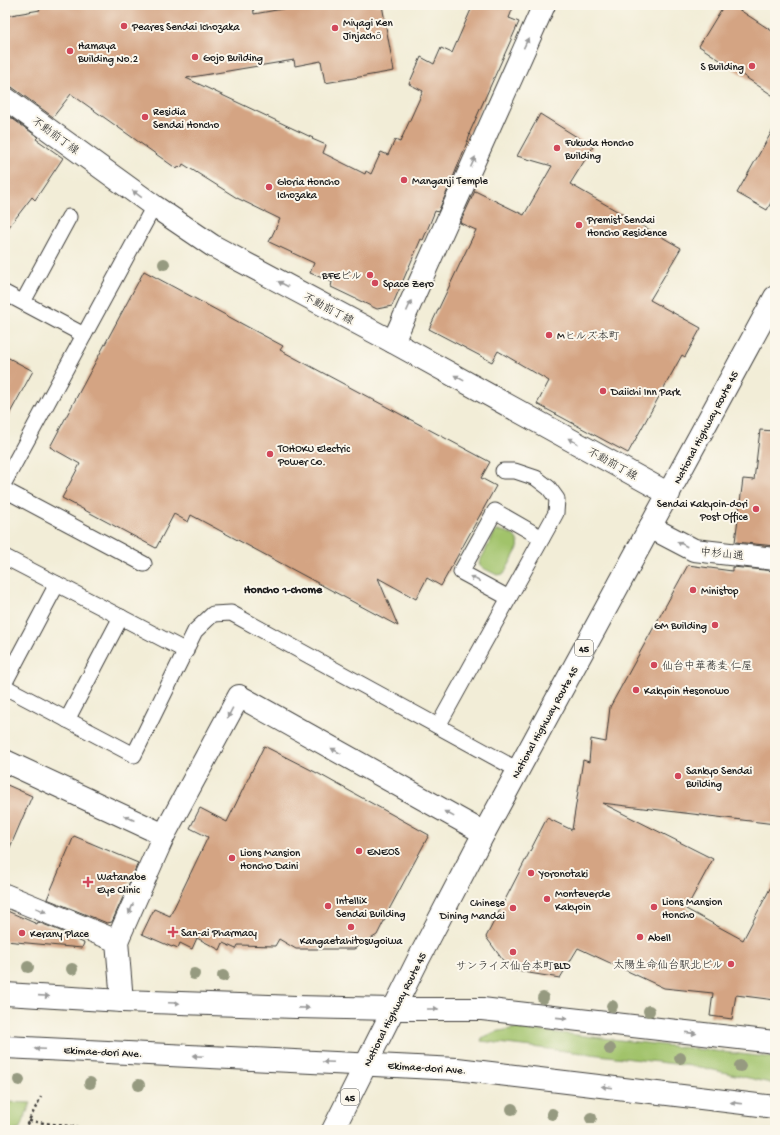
<svg xmlns="http://www.w3.org/2000/svg" width="780" height="1135" font-family="'Gochi Hand','Klee One',sans-serif">
  <rect width="100%" height="100%" fill="#fbf7ec"/>
  <filter id="ink" filterUnits="userSpaceOnUse"><feTurbulence type="fractalNoise" baseFrequency=".025" numOctaves="2"/><feDisplacementMap in="SourceGraphic" scale="8" xChannelSelector="R" yChannelSelector="G"/><feConvolveMatrix kernelMatrix="1 2 1 2 8 2 1 2 1" color-interpolation-filters="sRGB"/></filter>
  <filter id="wash" filterUnits="userSpaceOnUse"><feTurbulence type="fractalNoise" baseFrequency=".012" numOctaves="4" result="noise"/><feDisplacementMap in="SourceGraphic" scale="16" xChannelSelector="R" yChannelSelector="G"/><feGaussianBlur stdDeviation="0.9" result="paint"/><feColorMatrix in="noise" values="0 0 0 0 0 0 0 0 0 0 0 0 0 0 0 0 0 1.4 0 .05"/><feComposite in="paint" operator="in"/></filter>
  <g filter="url(#wash)">
    <rect width="100%" height="100%" fill="#f2edd7"/>
    <g fill="#a1c36b" stroke="#5e7044">
      <path d="M 498,531 C 507,530 521,537 518,548 L 504,574 L 497,575 L 481,567 L 479,563 L 495,532 Z"/>
      <polygon points="516,1028 775,1058 775,1084 700,1067 481,1041 482,1038 495,1032"/>
      <polygon points="5,1102 31,1103 19,1130 5,1130"/>
    </g>
    <g id="blocks">
      <g fill="#d4a483">
        <polygon points="39,5 253,5 254,14 305,5 382,5 394,71 325,83 321,61 295,66 294,60 186,78 313,138 312,139 326,145 323,153 365,174 366,171 371,174 381,152 388,155 395,140 400,142 423,91 409,84 421,57 434,64 441,48 452,53 473,5 514,5 509,18 519,22 469,134 470,135 452,180 438,212 435,211 423,240 421,239 392,306 377,309 331,287 332,282 310,273 314,263 269,242 280,219 237,198 183,164 181,168 179,166 177,169 71,94 53,117 5,82 5,16 40,10"/>
        <polygon points="724,5 732,5 775,33 775,97 699,46"/>
        <polygon points="540,114 593,147 570,184 681,248 650,300 701,328 685,357 682,355 628,453 537,404 549,381 498,351 492,362 429,329 476,230 460,223 475,191 524,215 552,166 517,156"/>
        <polygon points="10,117 38,137 36,139 63,158 35,200 32,197 5,232 5,125"/>
        <polygon points="775,126 775,195 767,210 737,193"/>
        <polygon points="144,271 283,346 280,350 490,462 481,478 496,486 441,586 427,578 416,599 378,578 398,626 191,515 188,522 174,514 156,548 62,498 80,464 50,447"/>
        <polygon points="5,356 33,371 5,422"/>
        <polygon points="760,430 775,431 775,546 735,542 743,479 754,480"/>
        <polygon points="688,565 732,571 732,567 775,571 775,824 602,803 713,859 686,909 743,940 775,879 775,1000 736,995 732,1019 710,1016 713,993 664,988 578,948 560,978 510,970 486,937 547,818 572,830 583,760 589,762 591,739 606,742 610,707"/>
        <polygon points="264,746 319,774 429,835 384,919 385,919 377,935 354,949 296,949 279,939 275,946 238,945 236,949 223,943 220,950 197,938 192,949 180,943 178,948 173,946 172,947 142,934 154,909 170,916 208,837 190,828 200,808 227,822"/>
        <polygon points="5,784 32,796 5,859"/>
        <polygon points="74,836 138,863 112,922 107,923 47,899"/>
        <polygon points="5,910 37,924 38,922 78,938 77,940 84,943 82,948 5,941"/>
      </g>
    </g>
  </g>
  <g filter="url(#ink)">
    <use href="#blocks" fill-opacity="0" stroke="#3c3b38" stroke-width="1"/>
    <g fill="none" stroke-linecap="round" stroke-linejoin="round">
      <defs>
        <g id="service">
          <polyline points="5,293 84,335"/>
          <polyline points="23,302 69,217"/>
          <polyline points="5,481 154,206"/>
          <polyline points="5,490 144,564"/>
          <polyline points="5,557 186,651"/>
          <polyline points="509,598 461,572 495,511 542,538"/>
          <polyline points="5,682 57,584"/>
          <polyline points="5,687 134,755 195,631 213,614 231,613 518,770"/>
          <polyline points="67,720 121,617"/>
          <polyline points="438,726 556,513 557,499 549,488 536,478 515,471 503,471"/>
        </g>
        <g id="minor">
          <polyline points="5,98 154,206 213,246 393,342 669,494"/>
          <polyline points="393,342 544,5"/>
          <polyline points="650,527 694,550 775,559"/>
          <polyline points="5,761 164,835"/>
          <polyline points="5,895 117,941 122,1001"/>
          <polyline points="117,941 164,835 239,696 484,833"/>
        </g>
        <g id="tertiary">
          <polyline points="5,994 122,1001 296,1007 394,1009 482,1009 775,1042"/>
          <polyline points="5,1047 457,1069 775,1107"/>
        </g>
        <polyline id="trunk" points="333,1130 418,960 484,833 775,297"/>
      </defs>
      <use href="#service" stroke="#3c3b38" stroke-width="17"/>
      <use href="#minor" stroke="#3c3b38" stroke-width="24"/>
      <use href="#tertiary" stroke="#3c3b38" stroke-width="24"/>
      <use href="#trunk" stroke="#3c3b38" stroke-width="24"/>
      <g stroke="#3c3b38" stroke-width="2.5" stroke-dasharray="3 3" stroke-linecap="butt">
        <polyline points="29,1121 100,1130"/>
        <polyline points="24,1130 41,1097"/>
      </g>
      <use href="#service" stroke="#fff" stroke-width="15"/>
      <use href="#minor" stroke="#fff" stroke-width="22"/>
      <use href="#tertiary" stroke="#fff" stroke-width="22"/>
      <use href="#trunk" stroke="#fff" stroke-width="22"/>
    </g>
    <g fill="#969a80">
      <circle cx="164" cy="264" r="6"/>
      <circle cx="28" cy="967" r="6"/>
      <circle cx="72" cy="969" r="6"/>
      <circle cx="194" cy="974" r="6"/>
      <circle cx="223" cy="976" r="6"/>
      <circle cx="543" cy="998" r="6"/>
      <circle cx="612" cy="1006" r="6"/>
      <circle cx="649" cy="1011" r="6"/>
      <circle cx="610" cy="1049" r="6"/>
      <circle cx="680" cy="1058" r="6"/>
      <circle cx="740" cy="1066" r="6"/>
      <circle cx="19" cy="1080" r="6"/>
      <circle cx="90" cy="1083" r="6"/>
      <circle cx="139" cy="1085" r="6"/>
      <circle cx="512" cy="1109" r="6"/>
      <circle cx="552" cy="1114" r="6"/>
      <circle cx="591" cy="1118" r="6"/>
    </g>
    <defs><path id="oneway-solid" d="M-6-.8H1V-3.2L6.5 0L1 3.2V.8H-6Z"/></defs>
    <g fill="#999">
      <use href="#oneway-solid" transform="translate(526 43) rotate(-65)"/>
      <use href="#oneway-solid" transform="translate(473 162) rotate(-66)"/>
      <use href="#oneway-solid" transform="translate(137 194) rotate(-144)"/>
      <use href="#oneway-solid" transform="translate(283 284) rotate(-152)"/>
      <use href="#oneway-solid" transform="translate(409 306) rotate(-66)"/>
      <use href="#oneway-solid" transform="translate(459 378) rotate(-151)"/>
      <use href="#oneway-solid" transform="translate(573 441) rotate(-151)"/>
      <use href="#oneway-solid" transform="translate(682 544) rotate(-152)"/>
      <use href="#oneway-solid" transform="translate(475 579) rotate(-152)"/>
      <use href="#oneway-solid" transform="translate(230 713) rotate(118)"/>
      <use href="#oneway-solid" transform="translate(336 751) rotate(-151)"/>
      <use href="#oneway-solid" transform="translate(449 814) rotate(-151)"/>
      <use href="#oneway-solid" transform="translate(129 818) rotate(-155)"/>
      <use href="#oneway-solid" transform="translate(131 909) rotate(114)"/>
      <use href="#oneway-solid" transform="translate(41 910) rotate(22)"/>
      <use href="#oneway-solid" transform="translate(44 996) rotate(4)"/>
      <use href="#oneway-solid" transform="translate(174 1003) rotate(2)"/>
      <use href="#oneway-solid" transform="translate(304 1008) rotate(1)"/>
      <use href="#oneway-solid" transform="translate(433 1009)"/>
      <use href="#oneway-solid" transform="translate(562 1018) rotate(6)"/>
      <use href="#oneway-solid" transform="translate(691 1033) rotate(6)"/>
      <use href="#oneway-solid" transform="translate(40 1049) rotate(-177)"/>
      <use href="#oneway-solid" transform="translate(198 1056) rotate(-177)"/>
      <use href="#oneway-solid" transform="translate(328 1062) rotate(-177)"/>
      <use href="#oneway-solid" transform="translate(607 1087) rotate(-173)"/>
      <use href="#oneway-solid" transform="translate(736 1103) rotate(-173)"/>
    </g>
  </g>
  <g fill="#d1495b" stroke="#fbf7ec" stroke-width="1.5">
    <circle cx="124" cy="26" r="4"/>
    <circle cx="335" cy="28" r="4"/>
    <circle cx="70" cy="51" r="4"/>
    <circle cx="195" cy="57" r="4"/>
    <circle cx="752" cy="66" r="4"/>
    <circle cx="145" cy="117" r="4"/>
    <circle cx="557" cy="148" r="4"/>
    <circle cx="404" cy="180" r="4"/>
    <circle cx="269" cy="187" r="4"/>
    <circle cx="579" cy="225" r="4"/>
    <circle cx="370" cy="275" r="4"/>
    <circle cx="375" cy="283" r="4"/>
    <circle cx="549" cy="335" r="4"/>
    <circle cx="603" cy="391" r="4"/>
    <circle cx="270" cy="454" r="4"/>
    <circle cx="756" cy="509" r="4"/>
    <circle cx="693" cy="590" r="4"/>
    <circle cx="715" cy="625" r="4"/>
    <circle cx="654" cy="665" r="4"/>
    <circle cx="636" cy="690" r="4"/>
    <circle cx="678" cy="776" r="4"/>
    <circle cx="359" cy="851" r="4"/>
    <circle cx="232" cy="858" r="4"/>
    <circle cx="531" cy="873" r="4"/>
    <path d="M86 876h4v4h4v4h-4v4h-4v-4h-4v-4h4z"/>
    <circle cx="547" cy="899" r="4"/>
    <circle cx="328" cy="906" r="4"/>
    <circle cx="654" cy="907" r="4"/>
    <circle cx="513" cy="908" r="4"/>
    <circle cx="351" cy="927" r="4"/>
    <path d="M171 926h4v4h4v4h-4v4h-4v-4h-4v-4h4z"/>
    <circle cx="22" cy="933" r="4"/>
    <circle cx="640" cy="937" r="4"/>
    <circle cx="513" cy="952" r="4"/>
    <circle cx="731" cy="964" r="4"/>
  </g>
  <g text-anchor="middle" stroke-width="4" stroke-linejoin="round" paint-order="stroke">
    <g fill="#fbf7ec" stroke="#5f5e5a" stroke-width="1">
      <rect x="575" y="640" width="18" height="16" rx="3"/>
      <rect x="341" y="1089" width="18" height="16" rx="3"/>
    </g>
    <g font-size="10" font-weight="bold" fill="#1c1c1c">
      <text x="584" y="652">45</text>
      <text x="350" y="1101">45</text>
    </g>
    <g font-size="11" fill="#1c1c1c" stroke="#fbf7ec" text-anchor="start">
      <text x="343" y="26">Miyagi Ken<tspan x="343" dy="13">Jinjachō</tspan></text>
      <text x="132" y="30">Peares Sendai Ichozaka</text>
      <text x="78" y="49">Hamaya<tspan x="78" dy="13">Building No.2</tspan></text>
      <text x="203" y="61">Gojo Building</text>
      <text x="744" y="70" text-anchor="end">S Building</text>
      <text x="153" y="115">Residia<tspan x="153" dy="13">Sendai Honcho</tspan></text>
      <text x="565" y="146">Fukuda Honcho<tspan x="565" dy="13">Building</tspan></text>
      <text x="412" y="184">Manganji Temple</text>
      <text x="277" y="185">Gloria Honcho<tspan x="277" dy="13">Ichozaka</tspan></text>
      <text x="587" y="223">Premist Sendai<tspan x="587" dy="13">Honcho Residence</tspan></text>
      <text x="362" y="279" text-anchor="end">BFEビル</text>
      <text x="383" y="287">Space Zero</text>
      <text x="557" y="339">Mヒルズ本町</text>
      <text x="611" y="395">Daiichi Inn Park</text>
      <text x="278" y="452">TOHOKU Electric<tspan x="278" dy="13">Power Co.</tspan></text>
      <text x="748" y="507" text-anchor="end">Sendai Kakyoin-dori<tspan x="748" dy="13">Post Office</tspan></text>
      <text x="701" y="594">Ministop</text>
      <text x="707" y="629" text-anchor="end">GM Building</text>
      <text x="662" y="669">仙台中華蕎麦 仁屋</text>
      <text x="644" y="694">Kakyoin Hesonowo</text>
      <text x="686" y="774">Sankyo Sendai<tspan x="686" dy="13">Building</tspan></text>
      <text x="367" y="855">ENEOS</text>
      <text x="240" y="856">Lions Mansion<tspan x="240" dy="13">Honcho Daini</tspan></text>
      <text x="539" y="877">Yoronotaki</text>
      <text x="97" y="880">Watanabe<tspan x="97" dy="13">Eye Clinic</tspan></text>
      <text x="555" y="897">Monteverde<tspan x="555" dy="13">Kakyoin</tspan></text>
      <text x="336" y="904">Intellix<tspan x="336" dy="13">Sendai Building</tspan></text>
      <text x="662" y="905">Lions Mansion<tspan x="662" dy="13">Honcho</tspan></text>
      <text x="505" y="906" text-anchor="end">Chinese<tspan x="505" dy="13">Dining Mandai</tspan></text>
      <text x="181" y="936">San-ai Pharmacy</text>
      <text x="30" y="937">Kerany Place</text>
      <text x="648" y="941">Abell</text>
      <text x="351" y="944" text-anchor="middle">Kangaetahitosugoiwa</text>
      <text x="723" y="968" text-anchor="end">太陽生命仙台駅北ビル</text>
      <text x="513" y="969" text-anchor="middle">サンライズ仙台本町BLD</text>
    </g>
    <g font-size="11" fill="#1c1c1c" stroke="#fbf7ec">
      <text transform="translate(56 135) rotate(36)" y="4">不動前丁線</text>
      <text transform="translate(329 308) rotate(28)" y="4">不動前丁線</text>
      <text transform="translate(705 427) rotate(-62)" y="4">National Highway Route 45</text>
      <text transform="translate(613 463) rotate(29)" y="4">不動前丁線</text>
      <text transform="translate(722 553) rotate(6)" y="4">中杉山通</text>
      <text transform="translate(544 722) rotate(-61)" y="4">National Highway Route 45</text>
      <text transform="translate(394 1009) rotate(-63)" y="4">National Highway Route 45</text>
      <text transform="translate(103 1051) rotate(3)" y="4">Ekimae-dori Ave.</text>
      <text transform="translate(427 1067) rotate(4)" y="4">Ekimae-dori Ave.</text>
    </g>
    <g font-size="12" font-weight="bold" fill="#1c1c1c" stroke="#fbf7ec">
      <text x="283" y="593">Honcho 1-chome</text>
    </g>
  </g>
  <rect width="780" height="1135" fill="none" stroke="#fbf7ec" stroke-width="20"/>
</svg>
